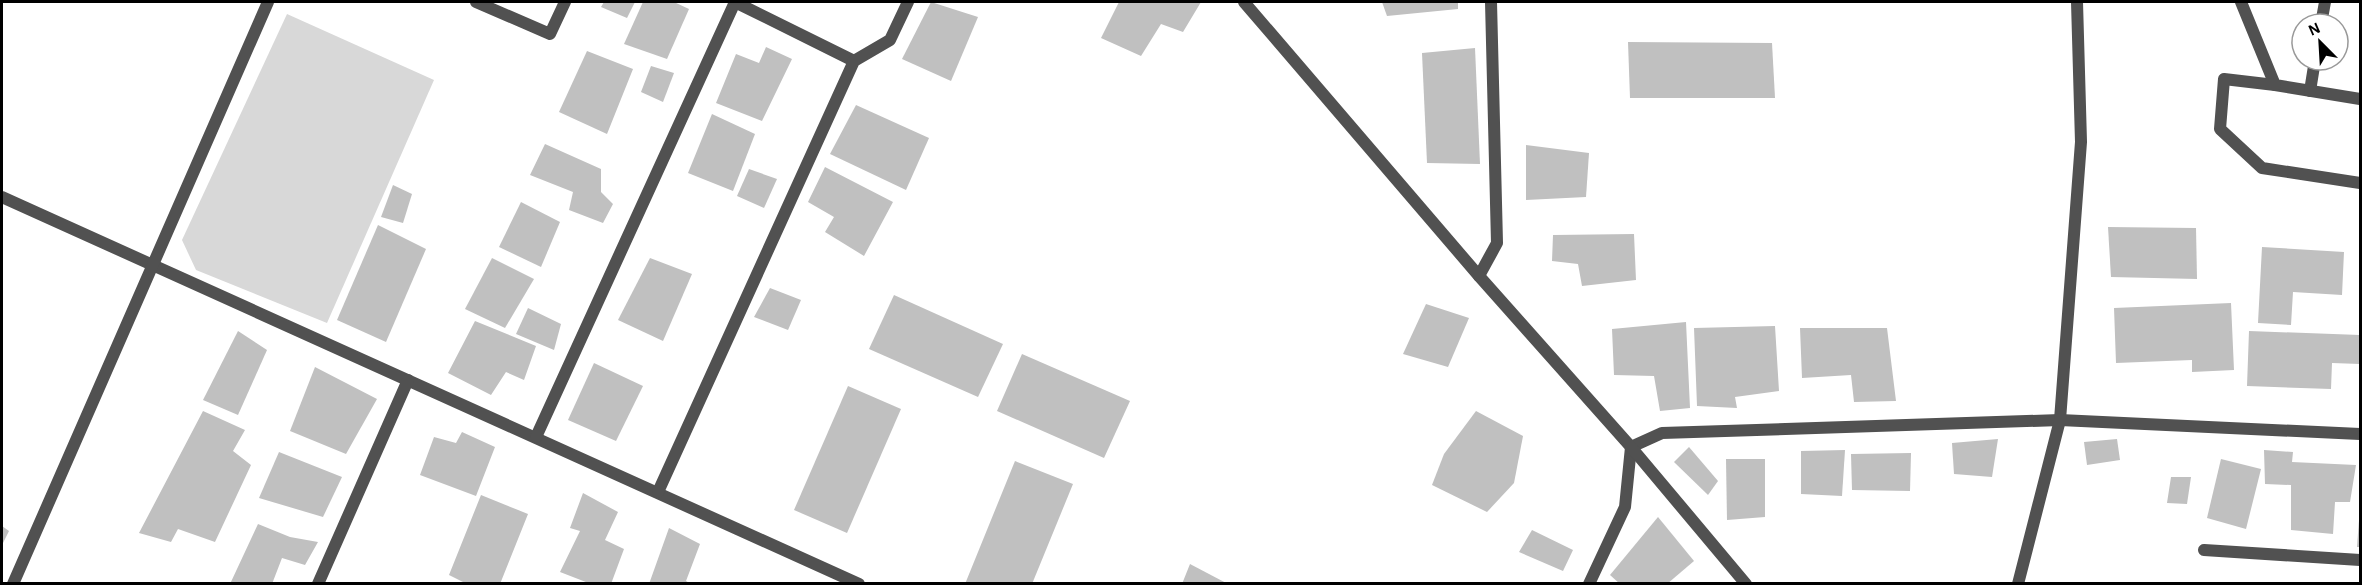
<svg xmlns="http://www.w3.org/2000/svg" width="2362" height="585" font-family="'Alegreya Sans',sans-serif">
  <rect width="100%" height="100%" fill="#fff"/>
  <polygon fill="#d8d8d8" points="287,14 434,80 327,323 196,270 182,240"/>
  <g fill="#c0c0c0">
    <polygon points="604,2 635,2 627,18 601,7"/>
    <polygon points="643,2 674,2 689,9 667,59 624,44"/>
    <polygon points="931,2 978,17 951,81 902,59"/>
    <polygon points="1119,2 1201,2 1183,32 1161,24 1141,56 1101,38"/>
    <polygon points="1382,2 1458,2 1458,9 1387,16"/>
    <polygon points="1628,42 1772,43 1775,98 1630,98"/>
    <polygon points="766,47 792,59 762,121 716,103 736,54 759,63"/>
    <polygon points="1475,48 1480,164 1427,163 1422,53"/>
    <polygon points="587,51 633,69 607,134 559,112"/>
    <polygon points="651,66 674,73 663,102 641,92"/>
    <polygon points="856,105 929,138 906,190 830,154"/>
    <polygon points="712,114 755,134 733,191 688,173"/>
    <polygon points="545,144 601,169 601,192 613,204 603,223 569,210 573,192 530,175"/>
    <polygon points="1526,145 1589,153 1586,197 1526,200"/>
    <polygon points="825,167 893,202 864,256 825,232 834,217 808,202"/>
    <polygon points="749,169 777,179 764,208 737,196"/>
    <polygon points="393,185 412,194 403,223 381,217"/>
    <polygon points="521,202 560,222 541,267 499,247"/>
    <polygon points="378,225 426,249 386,342 337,320"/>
    <polygon points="2108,227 2196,228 2197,279 2111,277"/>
    <polygon points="1634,234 1636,280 1582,286 1578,264 1552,261 1553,235"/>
    <polygon points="2262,247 2344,252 2342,295 2293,292 2291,325 2258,323"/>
    <polygon points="492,258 534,279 505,328 465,309"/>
    <polygon points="650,258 692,274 663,341 618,320"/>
    <polygon points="770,288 801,300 788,330 754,317"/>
    <polygon points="894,295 1003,344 978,397 869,349"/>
    <polygon points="2231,303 2234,370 2192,372 2192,360 2116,363 2114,308"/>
    <polygon points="1426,304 1469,318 1448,367 1403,354"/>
    <polygon points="528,308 561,324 554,350 516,334"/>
    <polygon points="475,321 536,346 524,380 506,372 491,395 448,373"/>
    <polygon points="1686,322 1690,408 1660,411 1654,376 1614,375 1612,329"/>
    <polygon points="1775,326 1779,391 1735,397 1737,408 1697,406 1694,328"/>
    <polygon points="1800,328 1887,328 1896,401 1854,402 1851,375 1802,378"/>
    <polygon points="238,331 267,350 238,415 203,400"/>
    <polygon points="2249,331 2360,335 2360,364 2332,363 2331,389 2247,386"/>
    <polygon points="1022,354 1130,401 1104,458 997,411"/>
    <polygon points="594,363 643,386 616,441 568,420"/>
    <polygon points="315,367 377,399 346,454 290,431"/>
    <polygon points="848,386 901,409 847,533 794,510"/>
    <polygon points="203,411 245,430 233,451 251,465 215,542 178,529 171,542 139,533"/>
    <polygon points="1476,411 1523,436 1514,483 1487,512 1432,485 1444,454"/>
    <polygon points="462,432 495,447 476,496 420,475 434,437 456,443"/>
    <polygon points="1998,439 1992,477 1954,474 1952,443"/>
    <polygon points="2117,439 2120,460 2087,465 2084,442"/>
    <polygon points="1689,447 1718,481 1708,495 1674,462"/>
    <polygon points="1845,450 1842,496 1801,494 1801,451"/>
    <polygon points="2264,450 2293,452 2292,462 2356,465 2350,502 2335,502 2333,534 2291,530 2291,485 2265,484"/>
    <polygon points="279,452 342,477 323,517 259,498"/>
    <polygon points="1911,453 1910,491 1852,490 1851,454"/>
    <polygon points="1726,459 1765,459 1765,517 1727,520"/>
    <polygon points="2221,459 2261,469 2246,529 2207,518"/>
    <polygon points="1015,461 1073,484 1032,584 965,584"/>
    <polygon points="2171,477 2191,477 2187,504 2167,503"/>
    <polygon points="583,493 618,512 605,540 624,549 611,584 591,584 560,572 580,531 570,528"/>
    <polygon points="481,495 528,514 500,584 467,584 449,575"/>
    <polygon points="1658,517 1694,561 1667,584 1620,584 1610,575"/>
    <polygon points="2359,520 2360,520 2360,547 2357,547"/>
    <polygon points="258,524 290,537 318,542 305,565 282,558 272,584 230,584"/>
    <polygon points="2,526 9,531 2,545"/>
    <polygon points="669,528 700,544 686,581 691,584 649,584"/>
    <polygon points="1532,530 1573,550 1563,571 1519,552"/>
    <polygon points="1190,564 1228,584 1182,584"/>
  </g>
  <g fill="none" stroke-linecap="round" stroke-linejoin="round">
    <g stroke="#515151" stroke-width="12">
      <polyline points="2241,2 2275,85 2360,99"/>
      <polyline points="2321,24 2325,2"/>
      <polyline points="2275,85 2224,79 2220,129 2262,168 2360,183"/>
      <polyline points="2310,91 2315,60"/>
    </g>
    <g stroke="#515151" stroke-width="12">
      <polyline points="476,2 550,34 565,2"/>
      <polyline points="2,197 859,584"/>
      <polyline points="1479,276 1497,243 1491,2"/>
      <polyline points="536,437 735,2 854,61"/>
      <polyline points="658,492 854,61 890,40 908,2"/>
      <polyline points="2204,550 2360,560"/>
      <polyline points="13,584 268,2"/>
      <polyline points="318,584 408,380"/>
      <polyline points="1589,584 1625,507 1631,447 1662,433 2060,420 2360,434"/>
    </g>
    <g stroke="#515151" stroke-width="12">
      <polyline points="1244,2 1479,276 1631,447 1746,584"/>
      <polyline points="2018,584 2060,420 2081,142 2077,2"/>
    </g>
  </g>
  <rect width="2362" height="585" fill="none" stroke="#000000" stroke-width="6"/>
  <g transform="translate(2320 42) rotate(336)"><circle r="28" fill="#ffffff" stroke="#999999" stroke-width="1.5"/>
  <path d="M0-4.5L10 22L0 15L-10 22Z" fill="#000000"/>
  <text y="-9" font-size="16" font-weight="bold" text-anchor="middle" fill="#000000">N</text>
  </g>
</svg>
